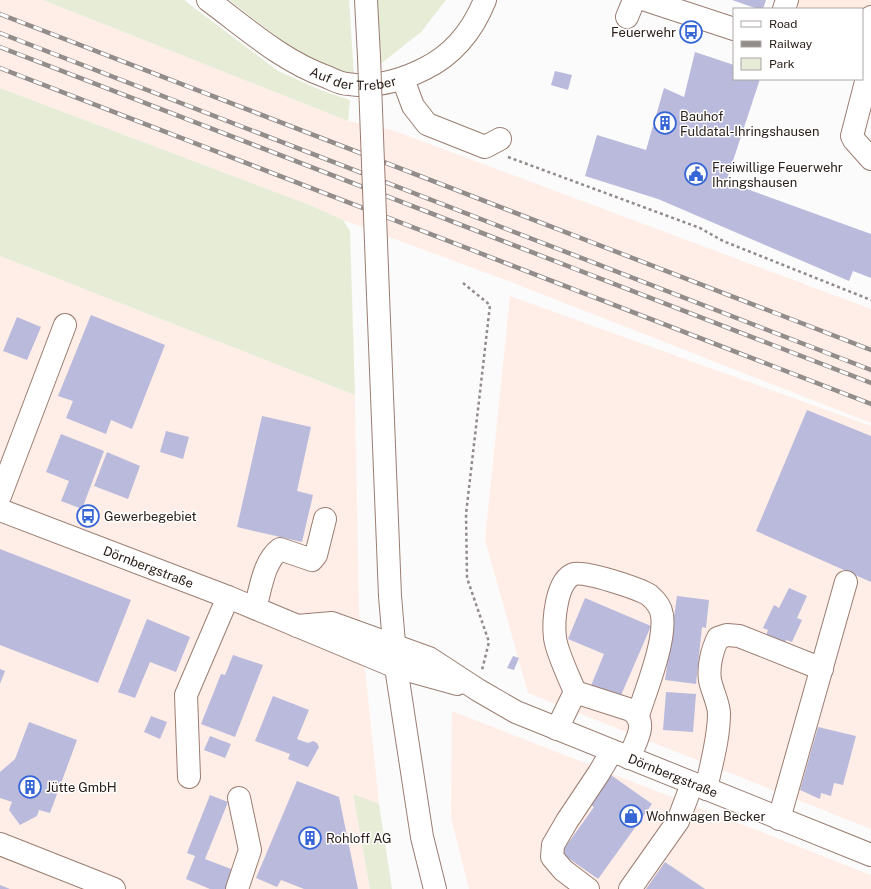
<svg xmlns="http://www.w3.org/2000/svg" width="871" height="889" font-family="'Public Sans',sans-serif">
  <rect width="100%" height="100%" fill="#fbfbfb"/>
  <polygon fill="#ffede3" points="792,0 871,0 871,64 862,61 862,9 789,9"/>
  <g fill="#ffeee7">
    <polygon points="0,0 43,0 348,121 392,130 871,309 871,423 511,282 343,220 312,206 0,88"/>
    <polygon points="0,256 355,395 359,610 379,804 353,795 370,889 0,889"/>
    <polygon points="510,296 871,426 871,829 528,693 485,540"/>
    <polygon points="452,711 871,875 871,889 469,889 451,818"/>
  </g>
  <g fill="#e6ecd6">
    <polygon points="43,0 184,0 278,71 323,91 350,100 348,121"/>
    <polygon points="229,0 349,0 354,76 307,60"/>
    <polygon points="376,0 446,0 421,32 379,65"/>
    <polygon points="0,88 312,206 343,220 350,231 355,395 0,256"/>
    <polygon points="353,794 379,804 392,889 370,889"/>
  </g>
  <g fill="#babadd">
    <polygon points="732,0 766,0 763,9 758,9"/>
    <polygon points="695,52 734,65 734,79 760,79 725,185 747,189 871,234 871,278 853,271 849,281 658,199 585,176 597,135 646,150 664,88 684,97"/>
    <polygon points="555,71 572,75 568,90 551,85"/>
    <polygon points="91,315 165,345 132,429 111,420 106,434 66,418 73,401 58,396"/>
    <polygon points="17,317 41,327 27,360 3,351"/>
    <polygon points="807,410 871,436 871,582 756,531"/>
    <polygon points="262,416 311,427 297,491 313,495 302,542 237,527"/>
    <polygon points="166,431 189,437 183,459 160,452"/>
    <polygon points="61,434 104,451 82,509 61,501 69,481 46,472"/>
    <polygon points="107,452 140,466 128,499 94,486"/>
    <polygon points="0,549 131,600 98,683 0,645"/>
    <polygon points="789,588 807,596 797,618 802,620 792,642 786,640 783,651 763,643 768,630 763,628 774,605 779,608"/>
    <polygon points="677,596 709,600 706,628 702,627 696,684 665,680"/>
    <polygon points="585,598 651,626 619,700 590,688 604,654 568,639"/>
    <polygon points="147,619 190,637 176,672 150,662 135,698 118,692"/>
    <polygon points="233,655 263,665 235,737 201,724 221,674 225,675"/>
    <polygon points="513,656 519,658 514,670 507,668"/>
    <polygon points="0,669 5,671 0,684"/>
    <polygon points="666,692 696,694 693,732 663,730"/>
    <polygon points="273,696 309,710 297,739 308,743 313,741 317,743 319,747 308,767 288,759 290,754 255,741"/>
    <polygon points="151,716 167,722 160,739 144,732"/>
    <polygon points="29,722 77,740 50,813 39,810 37,816 20,825 9,810 12,802 0,798 0,772 15,759"/>
    <polygon points="818,727 856,736 843,785 834,783 831,796 821,793 820,799 800,790"/>
    <polygon points="210,736 231,744 225,758 204,750"/>
    <polygon points="608,773 652,804 598,879 561,853 594,807 587,802"/>
    <polygon points="297,781 339,797 358,889 304,889 281,880 277,887 256,878"/>
    <polygon points="210,795 228,802 205,859 239,872 232,889 210,889 186,879 195,856 187,853"/>
    <polygon points="665,862 705,889 646,889"/>
    <polygon points="0,885 10,889 0,889"/>
  </g>
  <g fill="none" stroke-linecap="round" stroke-linejoin="round">
    <g stroke="#9b7d71" stroke-width="24">
      <g id="minor">
        <path id="s1" d="M208,0C246,28 282,61 327,77C334,80 341,84 348,84C374,88 400,81 424,69C453,55 473,30 485,0"/>
        <polyline points="646,0 734,29"/>
        <polyline points="784,9 787,0"/>
        <polyline points="627,17 634,0"/>
        <polyline points="863,72 871,17"/>
        <polyline points="868,74 852,136 854,140 871,159"/>
        <polyline points="403,79 413,106 427,124 485,147 500,139"/>
        <polyline points="0,496 65,325"/>
        <path id="s2" d="M0,510L228,597L396,667L457,684"/>
        <path d="M255,608C261,589 263,562 280,549L312,560L316,555L325,519"/>
        <path id="s3" d="M297,626L332,623L429,658L478,690L516,712L871,855"/>
        <path d="M575,692C569,677 557,653 555,638C553,622 556,580 574,574C583,570 640,589 649,595C655,600 661,607 662,615C666,641 646,690 638,715"/>
        <path d="M557,729L575,692L631,710C649,723 636,740 629,758"/>
        <polyline points="189,777 186,695 228,597"/>
        <path d="M706,789C711,765 719,739 719,713C718,701 712,691 710,680C708,667 712,650 718,638L727,635L739,636L822,669"/>
        <polyline points="779,819 846,582"/>
        <polyline points="0,844 114,889"/>
        <polyline points="237,889 250,850 239,798"/>
        <polyline points="588,889 563,870 552,857 553,845 567,821 599,773 612,751"/>
        <polyline points="630,889 678,821 692,784"/>
      </g>
    </g>
    <g stroke="#9b7d71" stroke-width="24">
      <g id="major">
        <polyline points="366,0 369,57"/>
        <polyline points="378,295 390,596 396,667 422,837 435,889"/>
      </g>
    </g>
    <g stroke="#918a88" stroke-width="2.5" stroke-dasharray="3 3" stroke-linecap="butt">
      <polyline points="508,157 700,228 723,241 871,300"/>
      <polyline points="463,283 490,305 466,514 467,578 489,642 482,670"/>
    </g>
    <use href="#minor" stroke="#fff" stroke-width="22"/>
    <use href="#major" stroke="#fff" stroke-width="22"/>
    <g stroke="#928c8a" stroke-width="4.5">
      <g id="rail">
        <polyline points="0,14 871,350"/>
        <polyline points="0,33 871,370"/>
        <polyline points="0,47 871,383"/>
        <polyline points="0,68 871,404"/>
      </g>
    </g>
    <use href="#rail" stroke="#fff" stroke-width="3" stroke-dasharray="9" stroke-linecap="butt"/>
    <g stroke="#9b7d71" stroke-width="24" stroke-linecap="butt">
      <polyline id="major-bridge" points="369,57 378,295"/>
    </g>
    <use href="#major-bridge" stroke="#fff" stroke-width="22"/>
  </g>
  <defs>
    <g id="bus-ring" transform="scale(1.15)"><circle r="9.5" fill="#fff" stroke="#3665d5" stroke-width="1.5"/><path d="M-5-6H5V4H4V6H2V4H-2V6H-4V4H-5ZM-3.5-4V0h7V-4ZM-3.5 1.2v1.5H-2V1.2ZM2 1.2v1.5H3.5V1.2Z" fill="#3665d5"/></g>
    <g id="building-ring" transform="scale(1.15)"><circle r="9.5" fill="#fff" stroke="#3665d5" stroke-width="1.5"/><path d="M-4-6H4V6H1V3H-1V6H-4ZM-2.5-4.3h1.7v1.8h-1.7ZM.8-4.3h1.7v1.8H.8ZM-2.5-1h1.7V.8h-1.7ZM.8-1h1.7V.8H.8Z" fill="#3665d5"/></g>
    <g id="civic-ring" transform="scale(1.15)"><circle r="9.5" fill="#fff" stroke="#3665d5" stroke-width="1.5"/><path d="M-.6-6.5H3V-4.5H.6V-3L4-1V1h2V6H-6V1h2V-1L-.6-3ZM-1.2 2.5V6h2.4V2.5Z" fill="#3665d5"/></g>
    <g id="shop-ring" transform="scale(1.15)"><circle r="9.5" fill="#fff" stroke="#3665d5" stroke-width="1.5"/><path d="M-5-2.5h2.3a2.7 3.5 0 0 1 5.4 0H5L5.5 6h-11ZM-1.5-2.5h3a1.5 2.3 0 0 0-3 0Z" fill="#3665d5"/></g>
  </defs>
  <g fill-rule="evenodd">
    <use href="#bus-ring" x="691" y="32"/>
    <use href="#building-ring" x="665" y="123"/>
    <use href="#civic-ring" x="696" y="174"/>
    <use href="#bus-ring" x="88" y="516"/>
    <use href="#building-ring" x="30" y="787"/>
    <use href="#shop-ring" x="631" y="816"/>
    <use href="#building-ring" x="310" y="838"/>
  </g>
  <g text-anchor="middle" stroke-width="3" stroke-linejoin="round" paint-order="stroke">
    <g font-size="13" fill="#2c201b" stroke="#fff" text-anchor="start">
      <text x="676" y="37" text-anchor="end">Feuerwehr</text>
      <text x="680" y="121">Bauhof<tspan x="680" dy="15">Fuldatal-Ihringshausen</tspan></text>
      <text x="712" y="172">Freiwillige Feuerwehr<tspan x="712" dy="15">Ihringshausen</tspan></text>
      <text x="104" y="521">Gewerbegebiet</text>
      <text x="46" y="792">Jütte GmbH</text>
      <text x="646" y="821">Wohnwagen Becker</text>
      <text x="326" y="843">Rohloff AG</text>
    </g>
    <g font-size="13" fill="#2c201b" stroke="#fff">
      <text dy="5" stroke="none"><textPath href="#s1" startOffset="169">Auf der Treber</textPath></text>
      <text dy="5" stroke="none"><textPath href="#s2" startOffset="159">Dörnbergstraße</textPath></text>
      <text dy="5" stroke="none"><textPath href="#s3" startOffset="410">Dörnbergstraße</textPath></text>
    </g>
  </g>
  <rect x="733" y="8" width="130" height="72" fill="#ffffff" stroke="#aba6a4"/>
  <rect x="741" y="21" width="20" height="6" fill="#ffffff" stroke="#aba6a4"/>
  <text x="769" y="28" font-size="12" fill="#2c201b">Road</text>
  <rect x="741" y="41" width="20" height="6" fill="#928c8a" stroke="#aba6a4"/>
  <text x="769" y="48" font-size="12" fill="#2c201b">Railway</text>
  <rect x="741" y="58" width="20" height="12" fill="#e6ecd6" stroke="#aba6a4"/>
  <text x="769" y="68" font-size="12" fill="#2c201b">Park</text>
</svg>
